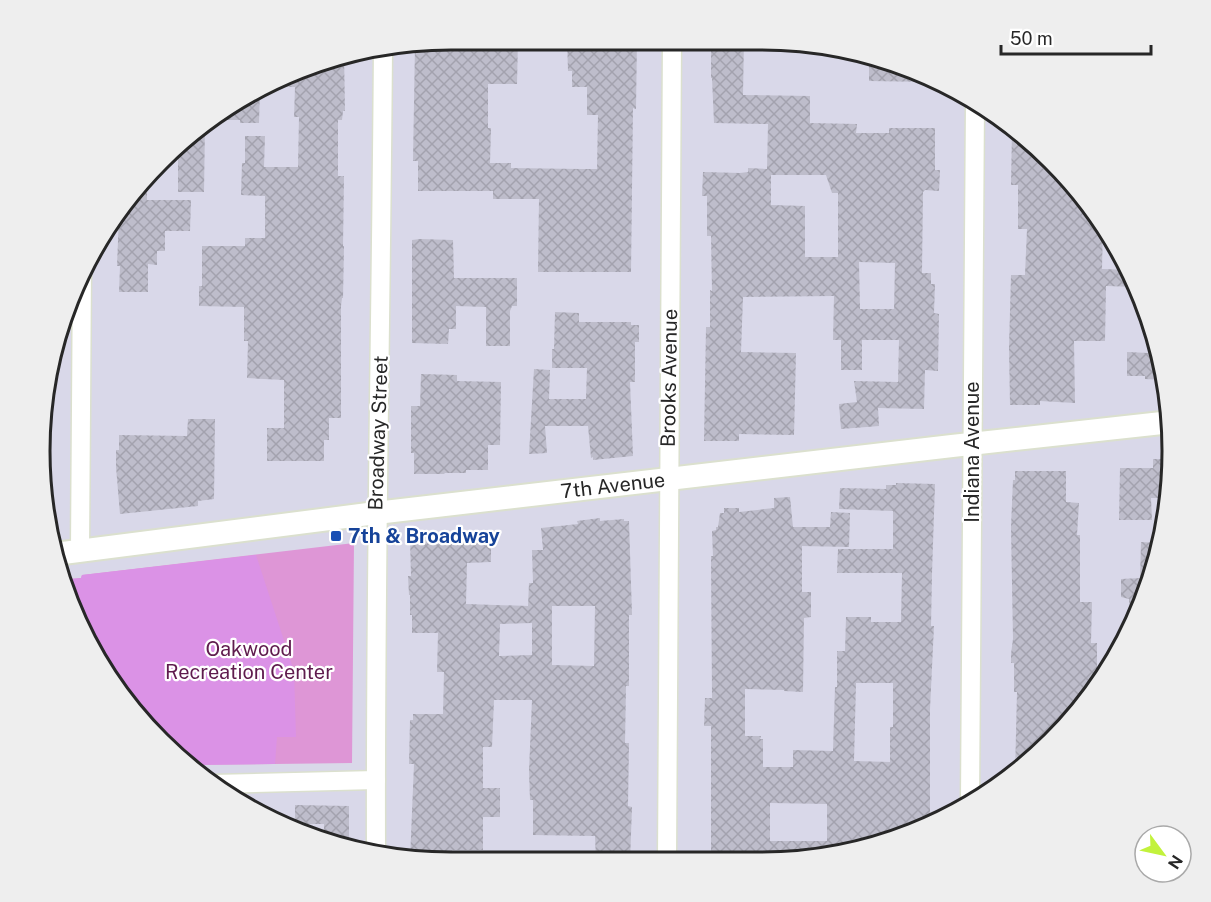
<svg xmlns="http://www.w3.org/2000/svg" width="1211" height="902" font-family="'Public Sans',sans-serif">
  <defs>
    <pattern id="building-cross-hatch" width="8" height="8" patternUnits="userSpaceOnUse" patternTransform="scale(1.5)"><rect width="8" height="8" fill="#bebdcb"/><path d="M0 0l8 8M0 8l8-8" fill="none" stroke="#a3a2ae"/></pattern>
  </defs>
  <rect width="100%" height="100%" fill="#d9d8e9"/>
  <polygon fill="#de96d6" points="354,543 352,763 185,765 124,702 60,580 81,578 82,575"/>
  <polygon fill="#db92e6" points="256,555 294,671 296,737 277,737 275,764 185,765 124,702 60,580 81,578 82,575"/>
  <g fill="url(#building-cross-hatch)" fill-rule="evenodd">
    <polygon points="451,39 518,39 517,84 488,84 488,128 491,128 490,163 511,163 511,168 581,169 597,169 598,115 587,115 587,87 572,87 572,71 568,71 567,39 637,39 636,109 633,108 631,272 538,272 539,199 493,199 493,191 418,191 418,161 413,161 415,44"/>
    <path d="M711,40H744L743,95L810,96V123L857,124L856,133H889V128H935V170H940L939,191L925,190L923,192L922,273H931V284H935L934,313L939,314L938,371L925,370L924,409L878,408L879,426L841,429L839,404L857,402L854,381L898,382L899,340H862V370H841V340H833L834,296L743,297L741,352L796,353L794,435L739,434V441H704L706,327H710V290L712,291L711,236H707V196H702L703,172L740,173L748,172V168L767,169L768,124L714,123L712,78H711ZM771,175H826L832,193H838V257H805V206L771,205ZM859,262L895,263L894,309H860Z"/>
    <polygon points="344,53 345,111 343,111 342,120 338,120 338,176 344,176 343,246 344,246 343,298 342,298 341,306 341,418 329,418 329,440 324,440 324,461 267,461 267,428 284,428 284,380 247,378 248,341 244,341 244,307 199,306 199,286 202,286 202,246 245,246 245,238 265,238 265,196 241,195 242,163 245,163 245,136 265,136 264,167 298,167 299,117 294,117 295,87 264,86"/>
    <polygon points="869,54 930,82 869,81"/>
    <polygon points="260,88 259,123 240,123 240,120 211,120 245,94"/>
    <polygon points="205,125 204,192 178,192 178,145"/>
    <polygon points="1012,130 1087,201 1103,226 1102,269 1130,270 1136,287 1106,286 1105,341 1074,341 1075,403 1040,401 1040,405 1010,405 1009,347 1011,275 1025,275 1027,229 1018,229 1018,185 1011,185"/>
    <polygon points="147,177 147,200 191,200 190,231 165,231 165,251 157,251 157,265 148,264 148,292 119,292 120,266 117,266 119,216"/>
    <polygon points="420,239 453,240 454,278 517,278 517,306 512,306 510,311 510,346 486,346 486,307 456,306 456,329 449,329 448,344 412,343 412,240"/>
    <polygon points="555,312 579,313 579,322 631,322 631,325 639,325 639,342 635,342 635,382 630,382 633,456 593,460 593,457 591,458 588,426 545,426 547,453 529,454 534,369 550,370 549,399 586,399 587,368 552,368 552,349 554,349"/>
    <polygon points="1127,352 1148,353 1160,356 1164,380 1145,379 1145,376 1127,376"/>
    <polygon points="421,374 457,375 457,381 501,382 500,445 488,445 488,470 466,470 466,473 445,473 444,474 414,474 414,453 411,453 411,406 420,406"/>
    <polygon points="188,419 215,419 214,499 198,501 198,506 120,514 116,467 116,450 119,450 119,435 187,436"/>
    <polygon points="1153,459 1170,459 1169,483 1160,483 1159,498 1151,498 1152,520 1119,520 1120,468 1153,468"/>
    <polygon points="1015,471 1066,471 1066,502 1079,503 1077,535 1080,535 1080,602 1092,602 1091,643 1097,643 1097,685 1070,723 1015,774 1017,692 1014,692 1014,663 1011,663 1011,654 1013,639 1011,527 1013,480 1015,480"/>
    <path d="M896,483L935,484L932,574L931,626H934L930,709V825L918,831L814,859L711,860V726H704L705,698H712L711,556H713L712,531L716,530V527H718L720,513H724V508H739V512L774,508V498L790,497L793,527H830L831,512L850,513L849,547L802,546V592H811V617L804,618L803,692L784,691V690L745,689V736H761L760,739H763V767H793V750L833,751L835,687H837V651H845L846,617H871V622H901L902,573H837L838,549H893V511L839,509L840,488L886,489V485H896ZM856,683H893V727H890V762L854,761ZM770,803L827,804V841H770Z"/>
    <path d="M600,518V521L624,519V521H629L632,615H629V686H626L625,743H629L628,806L632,807L630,861H596L595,836L533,835V800H530L529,771L532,700H494L492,747H483V788H500V817H483V850H452L451,862H424L410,860L414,764H409L410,720H413V714H443L444,672H437L438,633H412V615H410V595H409L408,576H411L410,540H438V538L491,532V562L467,563L466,604L528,606L529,583H533L532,550H543L541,528L578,524L577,521ZM552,606H595L594,666L552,665ZM532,623V655L499,656L500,624Z"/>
    <polygon points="1141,542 1160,543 1150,584 1130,628 1129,599 1121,597 1121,579 1140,578"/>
    <polygon points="295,805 349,806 349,850 324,841 324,824 295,824"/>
  </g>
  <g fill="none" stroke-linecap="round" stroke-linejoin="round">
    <g stroke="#dbe0ce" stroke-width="21">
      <g id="minor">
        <polyline points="80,551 82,267"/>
        <polyline points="212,784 376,780"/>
        <polyline points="970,801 975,102"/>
        <path d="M376,854C375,585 381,317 383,48"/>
        <polyline points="667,860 672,40"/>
      </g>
    </g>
    <g stroke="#dbe0ce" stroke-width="26">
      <g id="tertiary">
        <path id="s1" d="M55,554L376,513L952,446L1171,422"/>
      </g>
    </g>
    <use href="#minor" stroke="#fff" stroke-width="18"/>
    <use href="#tertiary" stroke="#fff" stroke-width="22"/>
  </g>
  <rect fill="#1a4fb4" stroke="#fff" stroke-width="2" x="330" y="530" width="12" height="12" rx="3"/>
  <g text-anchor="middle" stroke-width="4.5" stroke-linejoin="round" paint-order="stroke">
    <g font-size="20" fill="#272727" stroke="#fff">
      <text transform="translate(669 378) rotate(-89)" y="7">Brooks Avenue</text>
      <text transform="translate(378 433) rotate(-88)" y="7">Broadway Street</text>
      <text transform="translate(972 452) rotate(-90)" y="7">Indiana Avenue</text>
      <text dy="7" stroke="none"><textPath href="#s1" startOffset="562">7th Avenue</textPath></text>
    </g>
    <g font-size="20" font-weight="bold" fill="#164399" stroke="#fff" text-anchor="start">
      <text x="348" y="543">7th &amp; Broadway</text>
    </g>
    <g font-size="20" fill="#5f1b4e" stroke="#fff">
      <text x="249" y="656">Oakwood<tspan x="249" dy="23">Recreation Center</tspan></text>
    </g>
  </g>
  <path d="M0 0H1211V902H0ZM451 50H761A401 401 0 0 1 1162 451V451A401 401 0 0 1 761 852H451A401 401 0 0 1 50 451V451A401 401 0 0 1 451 50Z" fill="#eee" fill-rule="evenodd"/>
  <path fill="none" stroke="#272727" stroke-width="3" d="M451 50H761A401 401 0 0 1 1162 451V451A401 401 0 0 1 761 852H451A401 401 0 0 1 50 451V451A401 401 0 0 1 451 50Z"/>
  <g transform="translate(1163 854) rotate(123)"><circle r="28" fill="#ffffff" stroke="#a9a9a9" stroke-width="1.5"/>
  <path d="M0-4.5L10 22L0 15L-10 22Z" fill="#c2f23c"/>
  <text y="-9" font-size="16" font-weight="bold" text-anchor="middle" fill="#272727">N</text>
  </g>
  <path d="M1001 45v9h150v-9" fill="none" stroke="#272727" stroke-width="3"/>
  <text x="1010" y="45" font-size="18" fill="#272727" stroke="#ffffff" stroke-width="4.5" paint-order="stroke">50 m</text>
</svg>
